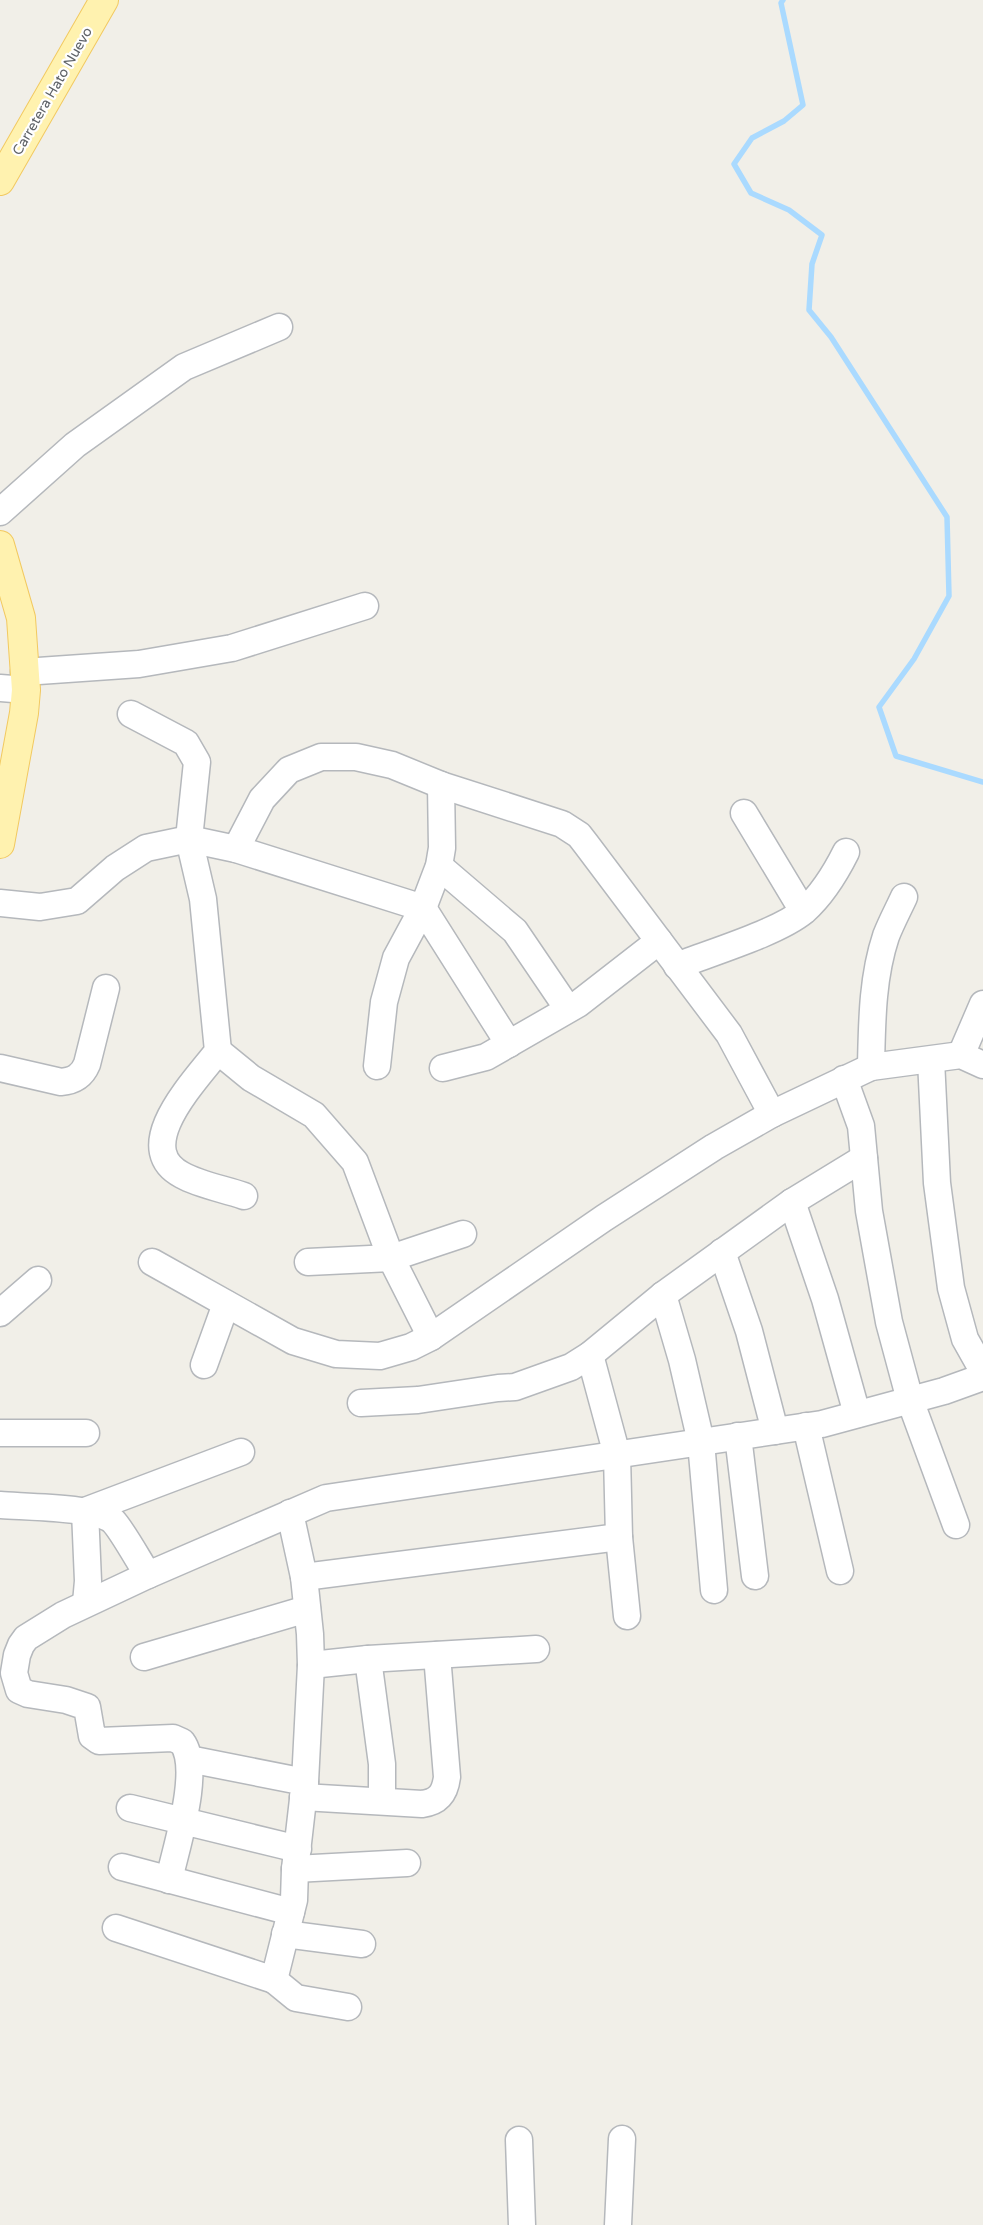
<svg xmlns="http://www.w3.org/2000/svg" width="983" height="2225" font-family="'Varela Round',sans-serif">
  <rect width="100%" height="100%" fill="#f1efe8"/>
  <g fill="none" stroke-linecap="round" stroke-linejoin="round">
    <polyline stroke="#aadaff" stroke-width="5.5" points="783,0 781,3 803,105 784,121 752,138 734,164 751,193 789,210 822,235 812,264 809,310 831,337 947,517 949,596 914,659 879,707 896,756 983,782"/>
    <g stroke="#b5b8bc" stroke-width="29">
      <g id="minor">
        <polyline points="0,512 75,445 184,367 279,327"/>
        <polyline points="24,672 139,664 232,648 365,606"/>
        <polyline points="0,688 26,690"/>
        <path d="M131,714L186,743L197,762L189,839L203,899L218,1051C197,1079 129,1147 182,1175C200,1185 224,1189 244,1196"/>
        <polyline points="744,813 803,911"/>
        <polyline points="236,849 262,799 289,770 321,757 356,757 392,765 441,785 562,824 579,835 586,844 729,1034 772,1114"/>
        <polyline points="439,866 515,931 568,1009"/>
        <polyline points="0,903 40,907 77,901 115,868 146,848 189,839 236,849 423,908 439,866 442,848 441,785"/>
        <path d="M677,966C712,952 777,933 804,911C823,894 835,874 846,852"/>
        <polyline points="218,1051 251,1078 314,1115 355,1162 391,1258 431,1337"/>
        <polyline points="961,1055 983,1004"/>
        <polyline points="931,1060 937,1183 951,1288 965,1339 983,1371"/>
        <polyline points="377,1066 384,1002 396,958 423,908 509,1044"/>
        <path d="M871,1067C872,1023 872,978 886,936C891,923 898,910 904,897"/>
        <path d="M0,1068L61,1082C74,1081 82,1076 87,1064L106,988"/>
        <polyline points="443,1068 486,1057 578,1004 659,941"/>
        <polyline points="844,1079 861,1126 869,1211 889,1322 910,1400 956,1525"/>
        <polyline points="792,1202 825,1299 857,1414"/>
        <polyline points="722,1252 749,1331 775,1431"/>
        <polyline points="152,1262 293,1341 336,1354 380,1356 411,1347 431,1337 604,1218 714,1147 772,1114 871,1067 961,1055 983,1065"/>
        <polyline points="308,1262 391,1258 463,1234"/>
        <polyline points="663,1295 682,1360 701,1442 714,1590"/>
        <polyline points="0,1313 38,1280"/>
        <polyline points="590,1355 617,1455 619,1537 627,1616"/>
        <polyline points="204,1365 226,1304"/>
        <polyline points="361,1403 418,1400 498,1388 515,1387 571,1367 590,1355 663,1295 792,1202 864,1158"/>
        <polyline points="806,1426 840,1571"/>
        <polyline points="0,1433 86,1433"/>
        <polyline points="738,1436 755,1576"/>
        <path d="M0,1505C24,1507 97,1507 113,1521C122,1530 140,1563 148,1575L326,1498L822,1424L944,1391L983,1377"/>
        <path d="M148,1575L63,1615L26,1638L21,1645L17,1655L14,1673L19,1690L28,1694L66,1700L87,1707L92,1736L99,1741L173,1738L182,1742C202,1769 176,1847 169,1880"/>
        <polyline points="304,1577 619,1537"/>
        <polyline points="86,1603 88,1581 85,1511 241,1452"/>
        <polyline points="144,1657 307,1609"/>
        <polyline points="368,1659 382,1764 382,1801"/>
        <polyline points="311,1665 368,1659 536,1649"/>
        <polyline points="189,1759 305,1782"/>
        <path d="M303,1797L422,1804C439,1802 445,1793 447,1777L437,1655"/>
        <polyline points="130,1808 298,1849"/>
        <polyline points="122,1867 291,1912"/>
        <polyline points="295,1869 407,1863"/>
        <polyline points="116,1928 274,1980 294,1900 295,1869 305,1782 311,1665 310,1634 304,1577 290,1513"/>
        <polyline points="285,1934 362,1944"/>
        <polyline points="274,1980 296,1998 348,2007"/>
        <polyline points="519,2140 522,2225"/>
        <polyline points="618,2225 622,2139"/>
      </g>
    </g>
    <g stroke="#f2c960" stroke-width="30">
      <g id="major">
        <polyline points="0,181 104,0"/>
        <polyline points="0,545 21,618 26,690 24,713 0,844"/>
      </g>
    </g>
    <use href="#minor" stroke="#fff" stroke-width="26"/>
    <use href="#major" stroke="#fff2af" stroke-width="28"/>
  </g>
  <g text-anchor="middle" stroke-width="4.5" stroke-linejoin="round" paint-order="stroke">
    <g font-size="14" fill="#5f6368" stroke="#fff">
      <text transform="translate(52 91) rotate(-60)" y="5">Carretera Hato Nuevo</text>
    </g>
  </g>
</svg>
